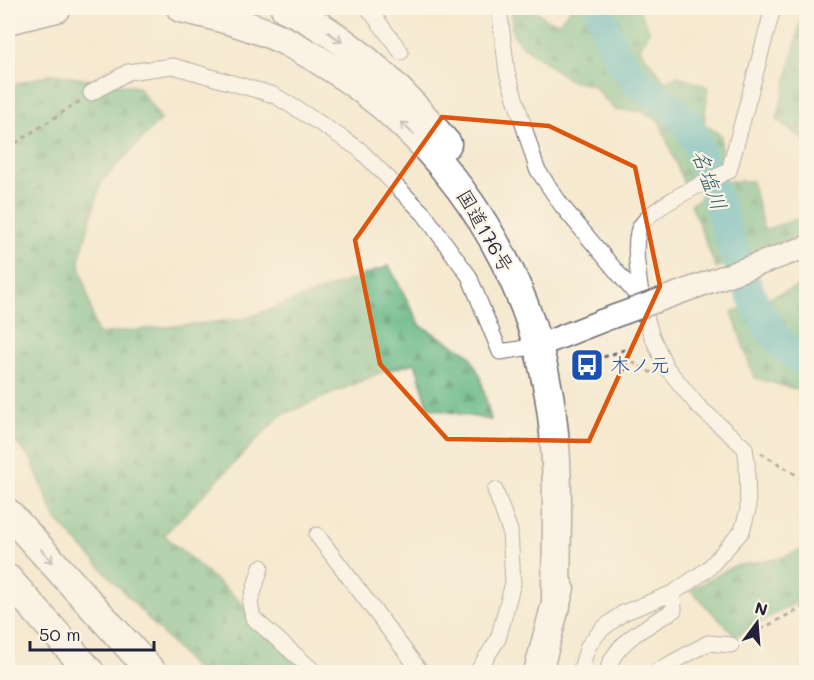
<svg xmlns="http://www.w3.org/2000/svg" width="814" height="680" font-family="Mali,'Klee One',sans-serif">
  <defs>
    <pattern id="forest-firs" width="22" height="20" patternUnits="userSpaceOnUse" patternTransform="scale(1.5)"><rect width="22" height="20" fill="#64b684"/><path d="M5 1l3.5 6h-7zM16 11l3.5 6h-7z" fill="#52946d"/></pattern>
  </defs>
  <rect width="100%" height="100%" fill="#fcf5e5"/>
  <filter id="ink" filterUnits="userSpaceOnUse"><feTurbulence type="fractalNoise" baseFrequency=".0167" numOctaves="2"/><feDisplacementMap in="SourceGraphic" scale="12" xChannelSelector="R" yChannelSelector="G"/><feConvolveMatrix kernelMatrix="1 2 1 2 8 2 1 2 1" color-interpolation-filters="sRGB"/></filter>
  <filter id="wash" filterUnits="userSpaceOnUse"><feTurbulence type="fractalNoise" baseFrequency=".008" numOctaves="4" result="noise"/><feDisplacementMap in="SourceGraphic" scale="24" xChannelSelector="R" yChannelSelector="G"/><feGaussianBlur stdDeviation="1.35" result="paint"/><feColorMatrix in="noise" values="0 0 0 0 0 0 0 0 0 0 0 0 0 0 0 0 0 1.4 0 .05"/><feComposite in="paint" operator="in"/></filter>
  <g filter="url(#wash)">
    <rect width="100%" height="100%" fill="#f5e9d0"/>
    <g fill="url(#forest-firs)" stroke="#436c60" stroke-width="1.5">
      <polygon points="511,8 534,8 545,19 559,23 571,8 638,8 649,30 640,49 665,81 679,76 708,87 704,123 721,136 722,167 684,184 659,121 642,111 615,110 592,85 571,81 520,44 512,32"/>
      <polygon points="804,8 806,8 805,141 777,120"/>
      <polygon points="51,74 138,87 161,119 101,182 79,260 97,334 244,319 389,266 421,326 469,354 480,376 491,420 429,408 415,363 382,372 280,416 164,535 299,653 307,672 198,672 55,518 31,459 8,434 8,86"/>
      <polygon points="729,181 752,181 764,230 806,216 806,233 716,268 691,204"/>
      <polygon points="806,283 806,392 754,378 732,312"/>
      <polygon points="806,548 806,597 736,636 690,590 734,566 781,558"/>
    </g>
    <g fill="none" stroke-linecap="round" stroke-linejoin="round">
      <path stroke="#41b0bc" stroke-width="30" d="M599,8C605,33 619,66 640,84C661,102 678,105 692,133C722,192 744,336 806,362"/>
    </g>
  </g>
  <g filter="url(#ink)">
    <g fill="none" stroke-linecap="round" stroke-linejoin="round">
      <g stroke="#6c686f" stroke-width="17">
        <g id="street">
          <polyline points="368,8 401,52"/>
          <polyline points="499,8 507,72 537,169 562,206 642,302 651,334 666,367 697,405 745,448 747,462 748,510 742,531 708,569 673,593 623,613 601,630 588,646 580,672"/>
          <polyline points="91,93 128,72 173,66 274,95 318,122 359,149 424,214 469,276 500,352 538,346"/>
          <path d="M642,302C640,281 633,253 638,232C643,209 708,181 729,171L772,12L770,8"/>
          <polyline points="317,535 421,672"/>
          <polyline points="261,567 250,603 253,618 315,672"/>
          <polyline points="477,672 498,639 513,583 510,531 495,490"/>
          <path d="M607,672C614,641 649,626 674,610L673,593"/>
          <polyline points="655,672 708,643 731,645"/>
        </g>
      </g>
      <g stroke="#6c686f" stroke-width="25">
        <polyline id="secondary" points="538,346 604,320"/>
      </g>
      <g stroke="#6c686f" stroke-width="31">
        <g id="highway">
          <path d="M181,8C218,16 255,26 289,43C425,114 522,243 549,395C561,464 556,537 556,607"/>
          <path d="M285,8C350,37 402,90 447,144"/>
          <polyline points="8,20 57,8"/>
          <polyline points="8,513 152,672"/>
          <polyline points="8,579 90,672"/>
          <polyline points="538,672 560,588"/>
        </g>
      </g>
      <g stroke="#6c686f" stroke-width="3" stroke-dasharray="4.5 4.5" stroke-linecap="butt">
        <polyline points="8,148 80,101"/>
        <polyline points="595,360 624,350 635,364 652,373"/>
        <polyline points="761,453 806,481"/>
        <polyline points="745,638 806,605"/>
      </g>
      <use href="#street" stroke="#fff" stroke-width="15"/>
      <use href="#secondary" stroke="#fff" stroke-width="22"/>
      <use href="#highway" stroke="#fff" stroke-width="28"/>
      <g stroke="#6c686f" stroke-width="25" stroke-linecap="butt">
        <polyline id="secondary-bridge" points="604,320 806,247"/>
      </g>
      <use href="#secondary-bridge" stroke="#fff" stroke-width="22"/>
    </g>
    <defs><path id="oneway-shaft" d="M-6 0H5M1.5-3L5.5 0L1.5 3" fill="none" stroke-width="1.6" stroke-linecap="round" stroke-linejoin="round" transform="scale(1.5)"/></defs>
    <g stroke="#9c9ca7">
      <use href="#oneway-shaft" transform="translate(335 37) rotate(35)"/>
      <use href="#oneway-shaft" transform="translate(407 128) rotate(-137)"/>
      <use href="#oneway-shaft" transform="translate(47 556) rotate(48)"/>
    </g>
  </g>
  <path d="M0 0H814V680H0ZM442,117L549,126L635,167L660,286L589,441L447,439L380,364L355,240Z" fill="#f5e9d0" fill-opacity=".55" fill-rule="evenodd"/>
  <path fill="none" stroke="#de560e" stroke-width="4.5" stroke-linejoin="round" d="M442,117L549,126L635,167L660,286L589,441L447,439L380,364L355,240Z"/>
  <defs>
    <g id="bus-square" transform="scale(1.725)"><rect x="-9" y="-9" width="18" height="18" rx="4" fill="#1a4fb4" stroke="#fcf5e5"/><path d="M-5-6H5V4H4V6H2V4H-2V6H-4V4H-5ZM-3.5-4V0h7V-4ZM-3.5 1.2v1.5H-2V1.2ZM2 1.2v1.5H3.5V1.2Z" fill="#fff"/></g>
  </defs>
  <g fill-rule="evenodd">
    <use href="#bus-square" x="587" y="365"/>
  </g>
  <g text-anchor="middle" stroke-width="4.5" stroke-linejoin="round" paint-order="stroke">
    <g font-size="20" fill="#22223b" stroke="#fcf5e5">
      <text transform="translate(485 231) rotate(60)" y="7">国道176号</text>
    </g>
    <g font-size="20" fill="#164399" stroke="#fcf5e5" text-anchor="start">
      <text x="610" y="372">木ノ元</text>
    </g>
    <g font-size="21" font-style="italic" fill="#2e5b6f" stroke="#fcf5e5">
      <text transform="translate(709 180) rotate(70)" y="7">名塩川</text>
    </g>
  </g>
  <rect width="814" height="680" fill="none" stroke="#fcf5e5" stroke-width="30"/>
  <g transform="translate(757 623) rotate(16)" stroke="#fcf5e5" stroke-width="4.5" paint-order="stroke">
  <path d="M0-4.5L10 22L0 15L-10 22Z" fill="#22223b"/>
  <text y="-9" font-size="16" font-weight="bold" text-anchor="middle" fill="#22223b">N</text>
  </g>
  <path d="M30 641v9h124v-9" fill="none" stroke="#22223b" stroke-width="3"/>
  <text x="39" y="641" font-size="18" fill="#22223b" stroke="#fcf5e5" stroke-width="4.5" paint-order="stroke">50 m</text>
</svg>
